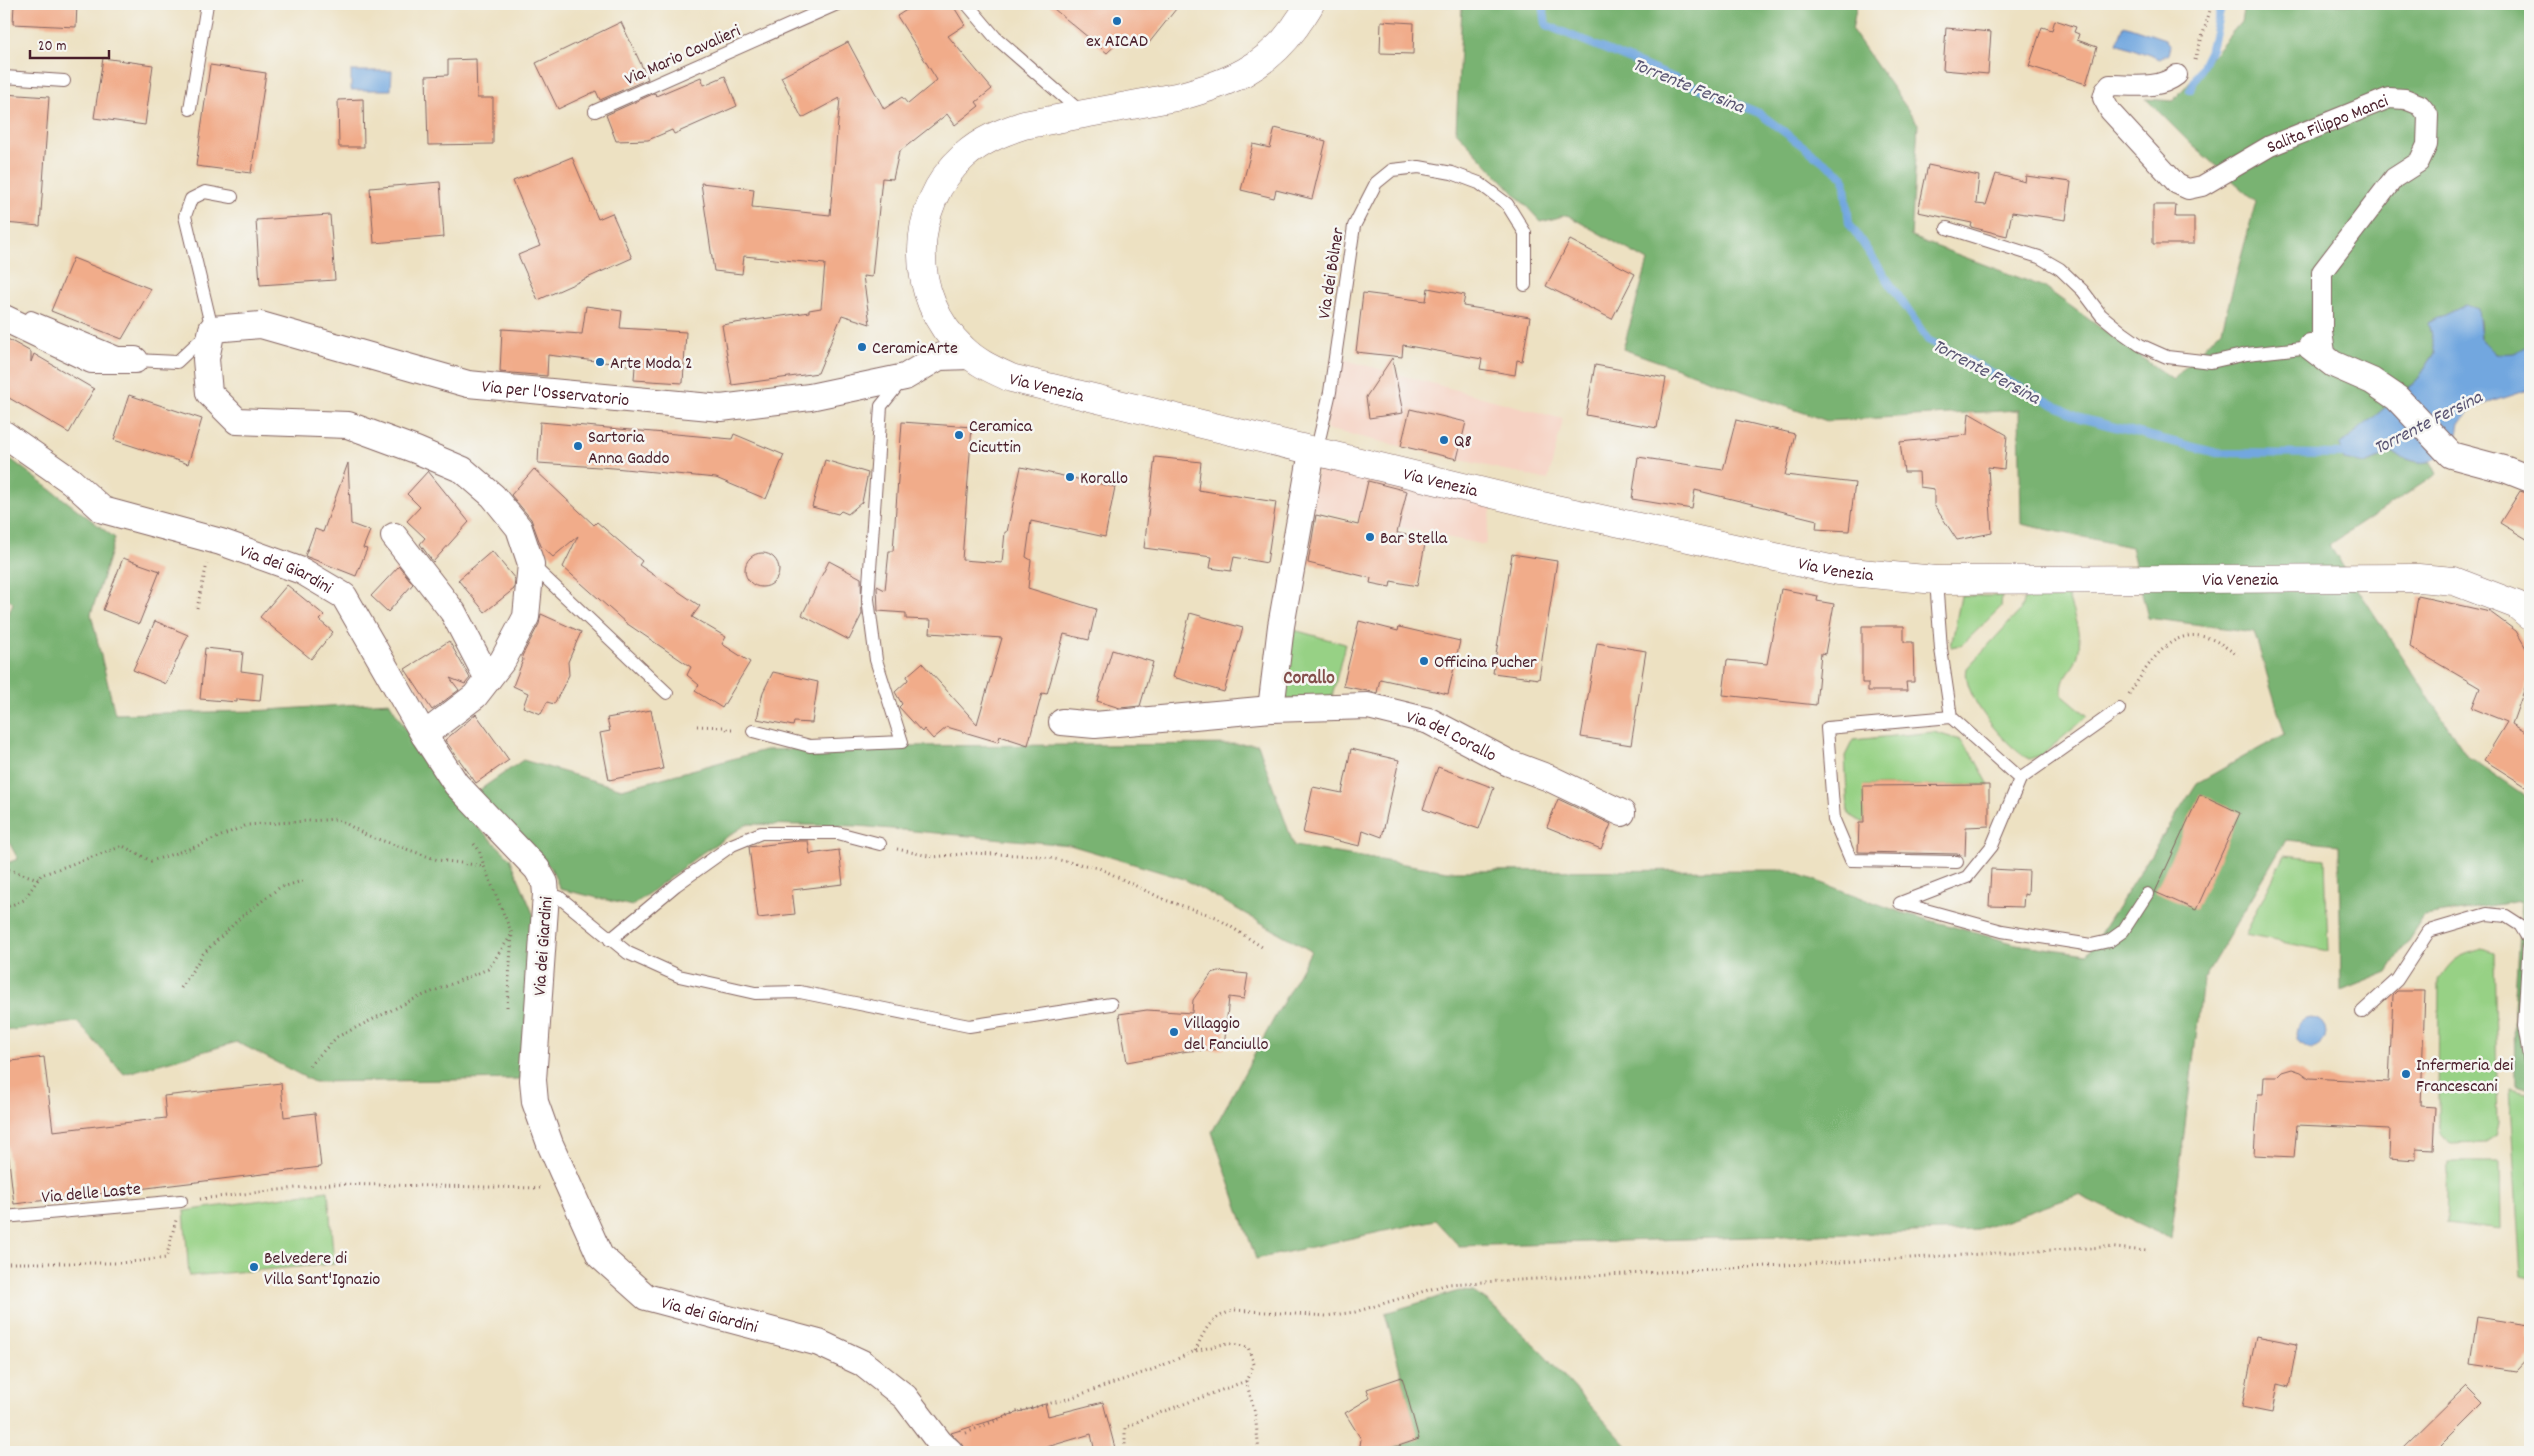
<svg xmlns="http://www.w3.org/2000/svg" width="2534" height="1456" font-family="Dekko,sans-serif">
  <rect width="100%" height="100%" fill="#f6f6f2"/>
  <filter id="ink" filterUnits="userSpaceOnUse"><feTurbulence type="fractalNoise" baseFrequency=".02" numOctaves="2"/><feDisplacementMap in="SourceGraphic" scale="10" xChannelSelector="R" yChannelSelector="G"/><feConvolveMatrix kernelMatrix="1 2 1 2 8 2 1 2 1" color-interpolation-filters="sRGB"/></filter>
  <filter id="wash" filterUnits="userSpaceOnUse"><feTurbulence type="fractalNoise" baseFrequency=".0096" numOctaves="4" result="noise"/><feDisplacementMap in="SourceGraphic" scale="20" xChannelSelector="R" yChannelSelector="G"/><feGaussianBlur stdDeviation="1.12" result="paint"/><feColorMatrix in="noise" values="0 0 0 0 0 0 0 0 0 0 0 0 0 0 0 0 0 1.4 0 .05"/><feComposite in="paint" operator="in"/></filter>
  <g filter="url(#wash)">
    <rect width="100%" height="100%" fill="#ede1c2"/>
    <g fill="#f6d2c3">
      <polygon points="1331,356 1563,419 1548,480 1326,429"/>
      <polygon points="1318,464 1492,505 1485,545 1311,509"/>
    </g>
    <g fill="#97d185" stroke="#707858">
      <polygon points="1961,596 2002,596 2001,607 1962,645 1951,647"/>
      <path d="M2025,596H2068C2073,614 2083,637 2078,655C2074,672 2062,671 2062,694L2088,716L2042,755L2029,759C2007,748 1960,694 1967,668L2020,611Z"/>
      <polygon points="1294,630 1345,644 1331,701 1284,699"/>
      <polygon points="1934,732 1960,740 1974,757 1989,785 1864,786 1864,823 1848,814 1845,756 1853,740"/>
      <polygon points="2284,855 2325,859 2328,951 2245,935"/>
      <path d="M2483,949L2494,953L2498,1124L2495,1137L2486,1143L2451,1144L2441,1133L2438,1117L2439,980C2452,958 2460,955 2483,949Z"/>
      <polygon points="2509,1088 2530,1093 2530,1278 2521,1276"/>
      <polygon points="2448,1162 2500,1162 2501,1230 2446,1223"/>
      <polygon points="328,1191 334,1264 189,1276 184,1211"/>
    </g>
    <g fill="#79b372" stroke="#62694e">
      <polygon points="1375,4 1857,4 1852,30 1918,124 1911,237 2044,287 2173,380 2222,329 2256,201 2192,145 2146,99 2173,101 2241,22 2244,4 2530,4 2530,345 2514,354 2496,354 2481,339 2480,320 2435,353 2416,382 2404,391 2365,464 2391,453 2416,462 2431,462 2437,474 2329,545 2467,756 2530,799 2530,1089 2515,1085 2514,1009 2521,901 2424,916 2388,972 2341,991 2339,845 2286,840 2203,980 2171,1239 2078,1195 1978,1230 1459,1246 1435,1220 1256,1259 1212,1132 1311,951 1184,879 1070,845 858,826 747,824 702,853 632,906 560,889 551,868 475,793 523,760 622,789 765,750 896,746 1258,744 1294,846 1447,871 1787,870 1900,912 2016,944 2087,954 2197,783 2285,734 2254,632 2148,618 2131,547 2021,524 2019,410 1827,421 1623,349 1648,261 1567,215 1541,222 1456,131 1462,6"/>
      <polygon points="4,454 115,538 91,614 115,714 253,711 389,702 448,798 510,858 534,916 522,1079 314,1082 237,1042 124,1074 77,1022 4,1031 4,864 18,859 4,833 4,624 13,603 4,594"/>
      <polygon points="1459,1291 1473,1292 1487,1301 1541,1351 1630,1449 1637,1452 1381,1452 1418,1439 1385,1313"/>
    </g>
    <g fill="#72a7df" stroke="#5e6385">
      <polygon points="2124,25 2165,39 2170,46 2168,54 2160,59 2117,43"/>
      <polygon points="351,71 392,71 391,90 351,90"/>
      <path d="M2466,305L2478,309L2481,339L2496,354L2514,353L2530,345V389L2476,407L2459,423L2455,446C2424,467 2426,466 2391,453L2365,464L2344,460L2340,445L2416,382L2435,353L2428,323Z"/>
      <circle cx="2311" cy="1033" r="15"/>
    </g>
    <g fill="none" stroke-linecap="round" stroke-linejoin="round">
      <g stroke="#72a7df" stroke-width="8">
        <polyline points="1543,4 1546,25 1759,113 1844,177 1849,223 1928,340 2080,418 2217,453 2352,454"/>
        <polyline points="2190,90 2211,48 2222,4"/>
      </g>
    </g>
    <g id="blocks">
      <g fill="#f1ac8a">
        <polygon points="14,4 77,4 76,27 13,24"/>
        <polygon points="916,4 952,4 965,25 948,36 992,89 976,102 979,106 955,125 947,114 899,152 893,179 882,178 872,277 863,276 870,324 842,315 818,373 732,385 722,325 809,312 809,310 821,308 825,264 744,256 742,274 714,271 701,183 754,189 752,207 830,215 840,98 802,118 781,77 848,42 884,109 902,97 908,104 937,80 897,16"/>
        <polygon points="1048,4 1180,4 1145,48 1124,37 1107,53"/>
        <polygon points="2055,20 2076,27 2074,32 2079,34 2077,40 2097,47 2086,84 2029,66 2042,27 2052,30"/>
        <polygon points="1381,21 1414,23 1413,54 1380,53"/>
        <polygon points="621,22 648,79 600,100 596,91 558,109 536,63"/>
        <polygon points="1946,28 1991,32 1988,74 1943,70"/>
        <polygon points="103,58 153,65 145,125 94,118"/>
        <polygon points="476,59 477,98 493,98 493,144 428,145 426,76 448,75 448,60"/>
        <polygon points="210,65 266,73 251,173 196,166"/>
        <polygon points="725,76 737,106 674,134 672,130 648,140 616,141 606,115 655,93 656,96 701,77 704,85"/>
        <polygon points="4,94 49,97 40,226 4,223"/>
        <polygon points="363,99 364,147 339,147 338,100"/>
        <polygon points="1275,128 1326,141 1312,199 1276,190 1274,198 1241,190 1253,144 1270,148"/>
        <polygon points="572,157 598,219 612,213 632,258 538,300 518,255 540,246 513,181"/>
        <polygon points="1928,165 1979,176 1976,204 1986,205 1996,174 2025,182 2026,176 2071,182 2066,220 2012,212 2007,236 1971,227 1972,223 1918,212"/>
        <polygon points="440,182 444,237 374,243 370,188"/>
        <polygon points="2153,205 2176,205 2175,217 2194,217 2194,244 2153,244"/>
        <polygon points="330,215 335,280 260,285 256,220"/>
        <polygon points="1570,240 1635,274 1612,319 1546,286"/>
        <polygon points="73,258 151,289 122,339 51,311"/>
        <polygon points="1428,288 1465,295 1463,306 1530,317 1522,361 1517,360 1515,375 1480,369 1482,359 1403,345 1402,357 1356,352 1363,293 1426,301"/>
        <polygon points="586,306 622,311 620,328 686,332 683,383 634,380 635,366 548,355 547,376 500,372 502,329 582,334"/>
        <polygon points="4,337 31,352 31,362 34,354 94,389 69,433 4,395"/>
        <polygon points="1392,358 1403,413 1369,418 1366,397"/>
        <polygon points="1595,365 1666,378 1657,428 1586,415"/>
        <polygon points="129,395 202,419 188,464 114,440"/>
        <polygon points="1410,409 1466,422 1457,459 1401,446"/>
        <polygon points="1969,413 2007,435 2004,469 1988,467 1992,533 1957,540 1934,505 1934,489 1920,487 1919,472 1904,472 1900,442 1967,435"/>
        <polygon points="1736,420 1795,434 1785,475 1855,483 1849,531 1816,529 1817,520 1695,490 1692,509 1632,499 1638,457 1723,470"/>
        <polygon points="540,422 732,439 734,434 784,455 766,499 716,478 614,468 538,463"/>
        <polygon points="902,422 972,427 962,560 1002,563 1005,532 1007,532 1021,467 1115,487 1105,537 1031,521 1026,557 1031,560 1028,588 1096,609 1089,640 1064,634 1047,694 1042,693 1028,745 1000,736 998,742 947,727 933,739 924,729 922,732 899,707 902,704 895,692 908,680 907,676 922,663 977,724 1002,638 930,633 931,620 906,619 906,613 878,611 877,586 885,590 889,551 893,551"/>
        <polygon points="1155,457 1201,462 1198,490 1276,502 1267,563 1234,557 1231,571 1210,568 1212,557 1144,548"/>
        <polygon points="825,460 868,473 862,502 848,514 841,511 838,514 812,507"/>
        <polygon points="348,463 351,524 370,531 363,548 367,549 356,576 305,556 315,529 323,532"/>
        <polygon points="534,469 594,525 597,522 642,561 639,565 700,606 692,617 726,637 722,644 750,662 722,708 695,691 699,685 687,675 691,667 626,623 563,567 578,536 553,557 541,546 531,519 511,495"/>
        <polygon points="428,471 469,522 433,562 420,544 425,538 407,521 420,507 407,494"/>
        <polygon points="1368,481 1407,491 1397,533 1426,539 1417,586 1391,581 1390,587 1370,583 1371,578 1308,563 1316,515 1358,525"/>
        <polygon points="2520,491 2530,494 2530,541 2500,523"/>
        <polygon points="492,551 515,579 514,589 485,612 458,580"/>
        <circle cx="762" cy="570" r="17"/>
        <polygon points="1512,554 1557,561 1539,679 1493,673"/>
        <polygon points="123,558 160,571 139,624 103,610"/>
        <polygon points="829,561 861,578 862,614 849,640 802,615"/>
        <polygon points="399,566 413,584 388,612 371,596"/>
        <polygon points="287,585 324,615 319,620 333,632 311,659 260,617"/>
        <polygon points="1781,589 1818,596 1817,601 1834,604 1825,654 1821,653 1816,705 1723,695 1727,660 1767,664"/>
        <polygon points="2418,596 2490,612 2516,631 2530,655 2530,674 2512,724 2530,735 2530,789 2484,760 2507,722 2472,708 2480,688 2410,647"/>
        <polygon points="1190,613 1243,628 1224,692 1173,677"/>
        <polygon points="541,614 581,632 568,662 569,675 554,704 547,702 541,714 523,707 528,693 513,686 523,660 522,656 539,624"/>
        <polygon points="155,621 188,635 166,684 133,670"/>
        <polygon points="1359,621 1398,631 1399,627 1460,641 1448,694 1380,679 1377,693 1343,686"/>
        <polygon points="1862,626 1904,626 1904,642 1913,642 1914,682 1906,682 1907,691 1868,691 1868,683 1862,683"/>
        <polygon points="449,641 470,678 465,684 450,678 459,690 432,710 405,669"/>
        <polygon points="1597,643 1646,651 1631,745 1581,737"/>
        <polygon points="205,648 243,652 241,671 263,674 260,701 237,699 237,702 200,699"/>
        <polygon points="1112,650 1153,662 1140,706 1120,708 1097,701"/>
        <polygon points="773,672 818,682 812,723 794,722 793,726 757,719 763,692"/>
        <polygon points="651,710 663,769 609,780 600,733 610,731 607,718"/>
        <polygon points="476,714 509,760 476,783 445,740"/>
        <polygon points="1351,749 1399,760 1382,837 1363,830 1360,846 1303,833 1313,787 1342,793"/>
        <polygon points="1438,767 1494,788 1479,829 1423,809"/>
        <polygon points="1989,785 1989,826 1966,827 1965,856 1957,854 1858,852 1859,823 1864,823 1863,786"/>
        <polygon points="2200,794 2240,813 2196,910 2155,892"/>
        <polygon points="1558,799 1611,824 1601,849 1547,827"/>
        <polygon points="797,841 808,841 810,854 839,850 843,884 792,890 795,914 758,918 749,847"/>
        <polygon points="1991,869 2029,871 2028,895 2024,894 2023,907 1989,906"/>
        <polygon points="1218,971 1248,974 1244,999 1229,997 1224,1049 1188,1051 1127,1062 1119,1014 1147,1010 1192,1013 1193,1000 1212,973"/>
        <polygon points="2397,991 2425,991 2421,1106 2435,1107 2433,1150 2416,1149 2416,1160 2389,1158 2390,1129 2297,1125 2294,1157 2254,1155 2258,1094 2263,1094 2264,1077 2277,1077 2282,1072 2292,1069 2301,1072 2309,1078 2389,1082 2393,995"/>
        <polygon points="44,1057 53,1131 166,1118 164,1096 281,1083 284,1117 315,1113 321,1167 14,1204 4,1117 4,1062"/>
        <polygon points="2477,1317 2528,1325 2526,1339 2530,1339 2530,1356 2516,1371 2470,1364"/>
        <polygon points="2256,1336 2297,1344 2289,1387 2277,1384 2272,1413 2242,1407"/>
        <polygon points="1402,1377 1419,1439 1381,1452 1359,1452 1361,1439 1345,1413 1370,1398 1367,1389"/>
        <polygon points="2466,1386 2483,1403 2434,1452 2399,1452"/>
        <polygon points="1103,1402 1116,1452 1095,1452 1091,1434 1030,1452 974,1452 964,1447 951,1433 1045,1404 1048,1416"/>
      </g>
    </g>
  </g>
  <g filter="url(#ink)">
    <use href="#blocks" fill-opacity="0" stroke="#836360" stroke-width="1"/>
    <g fill="none" stroke-linecap="round" stroke-linejoin="round">
      <g stroke="#836360" stroke-width="14">
        <g id="service">
          <polyline points="967,4 995,37 1082,113"/>
          <polyline points="4,77 64,81"/>
          <polyline points="190,109 207,4"/>
          <polyline points="595,111 837,4"/>
          <polyline points="1947,228 2039,257 2060,269 2083,291 2101,315 2123,333 2140,345 2167,357 2211,362 2247,354 2311,347"/>
          <polyline points="31,317 135,360 177,362 212,329 185,216 191,199 205,192 232,197"/>
          <polyline points="1316,453 1330,392 1354,226 1376,183 1392,170 1419,167 1452,173 1479,183 1507,204 1525,233 1525,285"/>
          <polyline points="531,564 667,693"/>
          <polyline points="1936,580 1941,649 1951,717 2020,779"/>
          <polyline points="2119,709 2020,779 1992,846 1967,877 1900,903 2002,931 2091,945 2109,941 2123,931 2147,894"/>
          <polyline points="1951,717 1827,728 1834,820 1851,860 1957,862"/>
          <polyline points="753,731 810,746 902,742 876,660 868,599 881,406 902,380"/>
          <polyline points="546,894 559,897 628,953 679,976 755,993 800,992 969,1026 1111,1004"/>
          <polyline points="610,940 676,885 732,845 761,833 838,833 880,844"/>
          <polyline points="2362,1012 2397,980 2429,931 2487,914 2506,916 2520,925 2529,940 2524,1026 2530,1063"/>
          <polyline points="4,1217 181,1201"/>
        </g>
      </g>
      <g stroke="#836360" stroke-width="22">
        <g id="pedestrian">
          <path id="s1" d="M2177,75C2158,90 2133,85 2110,85L2105,91L2103,98L2110,111L2177,184L2188,189L2202,186L2270,146L2389,98L2405,99L2420,105L2428,115L2427,145L2419,162L2394,178L2322,272V332L2326,359"/>
        </g>
      </g>
      <g stroke="#836360" stroke-width="28">
        <g id="minor">
          <polyline points="4,318 92,360 135,360"/>
          <polyline points="2311,347 2333,364 2372,381 2397,398 2451,455 2507,470 2530,479"/>
          <path id="s2" d="M4,434L71,481L103,510L221,542L302,571L344,596L424,735L456,784L537,869L545,883L546,894L533,1080L535,1102L550,1144L600,1256L646,1297L819,1343L862,1363L905,1397L940,1443L950,1452"/>
          <polyline points="394,536 453,612 488,679"/>
          <polyline points="1271,709 1281,626 1312,452"/>
          <path id="s3" d="M1062,722L1095,725L1271,709L1368,706L1429,721L1509,763L1549,778L1622,813"/>
          <path id="s4" d="M424,735L475,696L503,660L526,617L531,564L519,528L493,496L463,470L416,450L348,425L237,421L209,393L206,359L212,329L261,325L468,384L721,408L810,397L905,377L939,357L971,356"/>
        </g>
      </g>
      <g stroke="#836360" stroke-width="29">
        <g id="secondary">
          <path id="s5" d="M1310,4C1306,12 1300,19 1295,27C1266,68 1228,83 1181,96L1024,125C1002,132 982,140 964,156C908,206 908,298 963,349C977,363 994,370 1011,378L1538,505L1839,571L1936,580L2418,578L2454,581L2517,605L2530,616"/>
        </g>
      </g>
      <g stroke="#836360" stroke-width="3" stroke-dasharray="1 4" stroke-linecap="butt">
        <polyline points="2195,60 2212,4"/>
        <polyline points="197,608 207,564"/>
        <path d="M2129,694C2148,666 2170,623 2211,639C2220,642 2229,650 2238,655"/>
        <polyline points="697,726 724,727 728,730 735,730"/>
        <polyline points="4,838 9,826"/>
        <polyline points="474,844 479,850 484,866"/>
        <polyline points="897,849 933,857 972,853 1040,856 1099,868 1165,900 1216,917 1262,947"/>
        <polyline points="4,868 38,879"/>
        <polyline points="4,908 24,900 41,875 123,846 151,861 195,847 247,825 338,819 366,835 438,860 484,866 512,934 488,969 412,1000 337,1037 308,1067"/>
        <polyline points="181,988 203,954 241,917 279,888 305,880"/>
        <polyline points="507,1007 512,934"/>
        <polyline points="200,1199 331,1184 540,1188"/>
        <polyline points="4,1253 5,1236"/>
        <polyline points="4,1263 120,1263 166,1258 176,1220"/>
        <path d="M1195,1351C1206,1328 1209,1318 1235,1310L1326,1316L1355,1312L1448,1284L2106,1247L2146,1251"/>
        <polyline points="1246,1381 1255,1413 1259,1452"/>
        <polyline points="966,1433 1016,1412 1067,1399 1154,1369 1195,1351 1228,1343 1248,1347 1254,1364 1246,1381 1143,1419 1125,1428 1125,1452"/>
      </g>
      <use href="#service" stroke="#fff" stroke-width="12"/>
      <use href="#pedestrian" stroke="#fff" stroke-width="20"/>
      <use href="#minor" stroke="#fff" stroke-width="26"/>
      <use href="#secondary" stroke="#fff" stroke-width="28"/>
    </g>
  </g>
  <g fill="#1f6fb2" stroke="#f6f6f2" stroke-width="2">
    <circle cx="1117" cy="21" r="5"/>
    <circle cx="862" cy="347" r="5"/>
    <circle cx="600" cy="362" r="5"/>
    <circle cx="959" cy="435" r="5"/>
    <circle cx="1444" cy="440" r="5"/>
    <circle cx="578" cy="446" r="5"/>
    <circle cx="1070" cy="477" r="5"/>
    <circle cx="1370" cy="537" r="5"/>
    <circle cx="1424" cy="661" r="5"/>
    <circle cx="1174" cy="1032" r="5"/>
    <circle cx="2406" cy="1074" r="5"/>
    <circle cx="254" cy="1267" r="5"/>
  </g>
  <g text-anchor="middle" stroke-width="5" stroke-linejoin="round" paint-order="stroke">
    <g font-size="18" fill="#4a1f2b" stroke="#f6f6f2" text-anchor="start">
      <text x="1117" y="46" text-anchor="middle">ex AICAD</text>
      <text x="872" y="353">CeramicArte</text>
      <text x="610" y="368">Arte Moda 2</text>
      <text x="969" y="431">Ceramica<tspan x="969" dy="21">Cicuttin</tspan></text>
      <text x="588" y="442">Sartoria<tspan x="588" dy="21">Anna Gaddo</tspan></text>
      <text x="1454" y="446">Q8</text>
      <text x="1080" y="483">Korallo</text>
      <text x="1380" y="543">Bar Stella</text>
      <text x="1434" y="667">Officina Pucher</text>
      <text x="1184" y="1028">Villaggio<tspan x="1184" dy="21">del Fanciullo</tspan></text>
      <text x="2416" y="1070">Infermeria dei<tspan x="2416" dy="21">Francescani</tspan></text>
      <text x="264" y="1263">Belvedere di<tspan x="264" dy="21">Villa Sant'Ignazio</tspan></text>
    </g>
    <g font-size="18" fill="#4a1f2b" stroke="#f6f6f2">
      <text transform="translate(682 54) rotate(-24)" y="6">Via Mario Cavalieri</text>
      <text dy="6" stroke="none"><textPath href="#s1" startOffset="365">Salita Filippo Manci</textPath></text>
      <text transform="translate(1330 273) rotate(-81)" y="6">Via dei Bòlner</text>
      <text dy="6" stroke="none"><textPath href="#s5" startOffset="701">Via Venezia</textPath></text>
      <text dy="6" stroke="none"><textPath href="#s4" startOffset="1022">Via per l'Osservatorio</textPath></text>
      <text dy="6" stroke="none"><textPath href="#s5" startOffset="1106">Via Venezia</textPath></text>
      <text dy="6" stroke="none"><textPath href="#s5" startOffset="1511">Via Venezia</textPath></text>
      <text dy="6" stroke="none"><textPath href="#s2" startOffset="318">Via dei Giardini</textPath></text>
      <text dy="6" stroke="none"><textPath href="#s5" startOffset="1916">Via Venezia</textPath></text>
      <text dy="6" stroke="none"><textPath href="#s3" startOffset="396">Via del Corallo</textPath></text>
      <text transform="translate(542 946) rotate(-86)" y="6">Via dei Giardini</text>
      <text transform="translate(91 1192) rotate(-5)" y="6">Via delle Laste</text>
      <text dy="6" stroke="none"><textPath href="#s2" startOffset="1249">Via dei Giardini</textPath></text>
    </g>
    <g font-size="19" font-style="italic" fill="#5a5573" stroke="#f6f6f2">
      <text transform="translate(1689 84) rotate(22)" y="7">Torrente Fersina</text>
      <text transform="translate(1987 370) rotate(28)" y="7">Torrente Fersina</text>
      <text transform="translate(2427 421) rotate(-27)" y="7">Torrente Fersina</text>
    </g>
    <g font-size="19" font-weight="bold" fill="#84504c" stroke="#f6f6f2">
      <text x="1309" y="683">Corallo</text>
    </g>
  </g>
  <rect width="2534" height="1456" fill="none" stroke="#f6f6f2" stroke-width="20"/>
  <path d="M30 50v8h79v-8" fill="none" stroke="#4a1f2b" stroke-width="2.5"/>
  <text x="38" y="50" font-size="15" fill="#4a1f2b" stroke="#f6f6f2" stroke-width="4" paint-order="stroke">20 m</text>
</svg>
